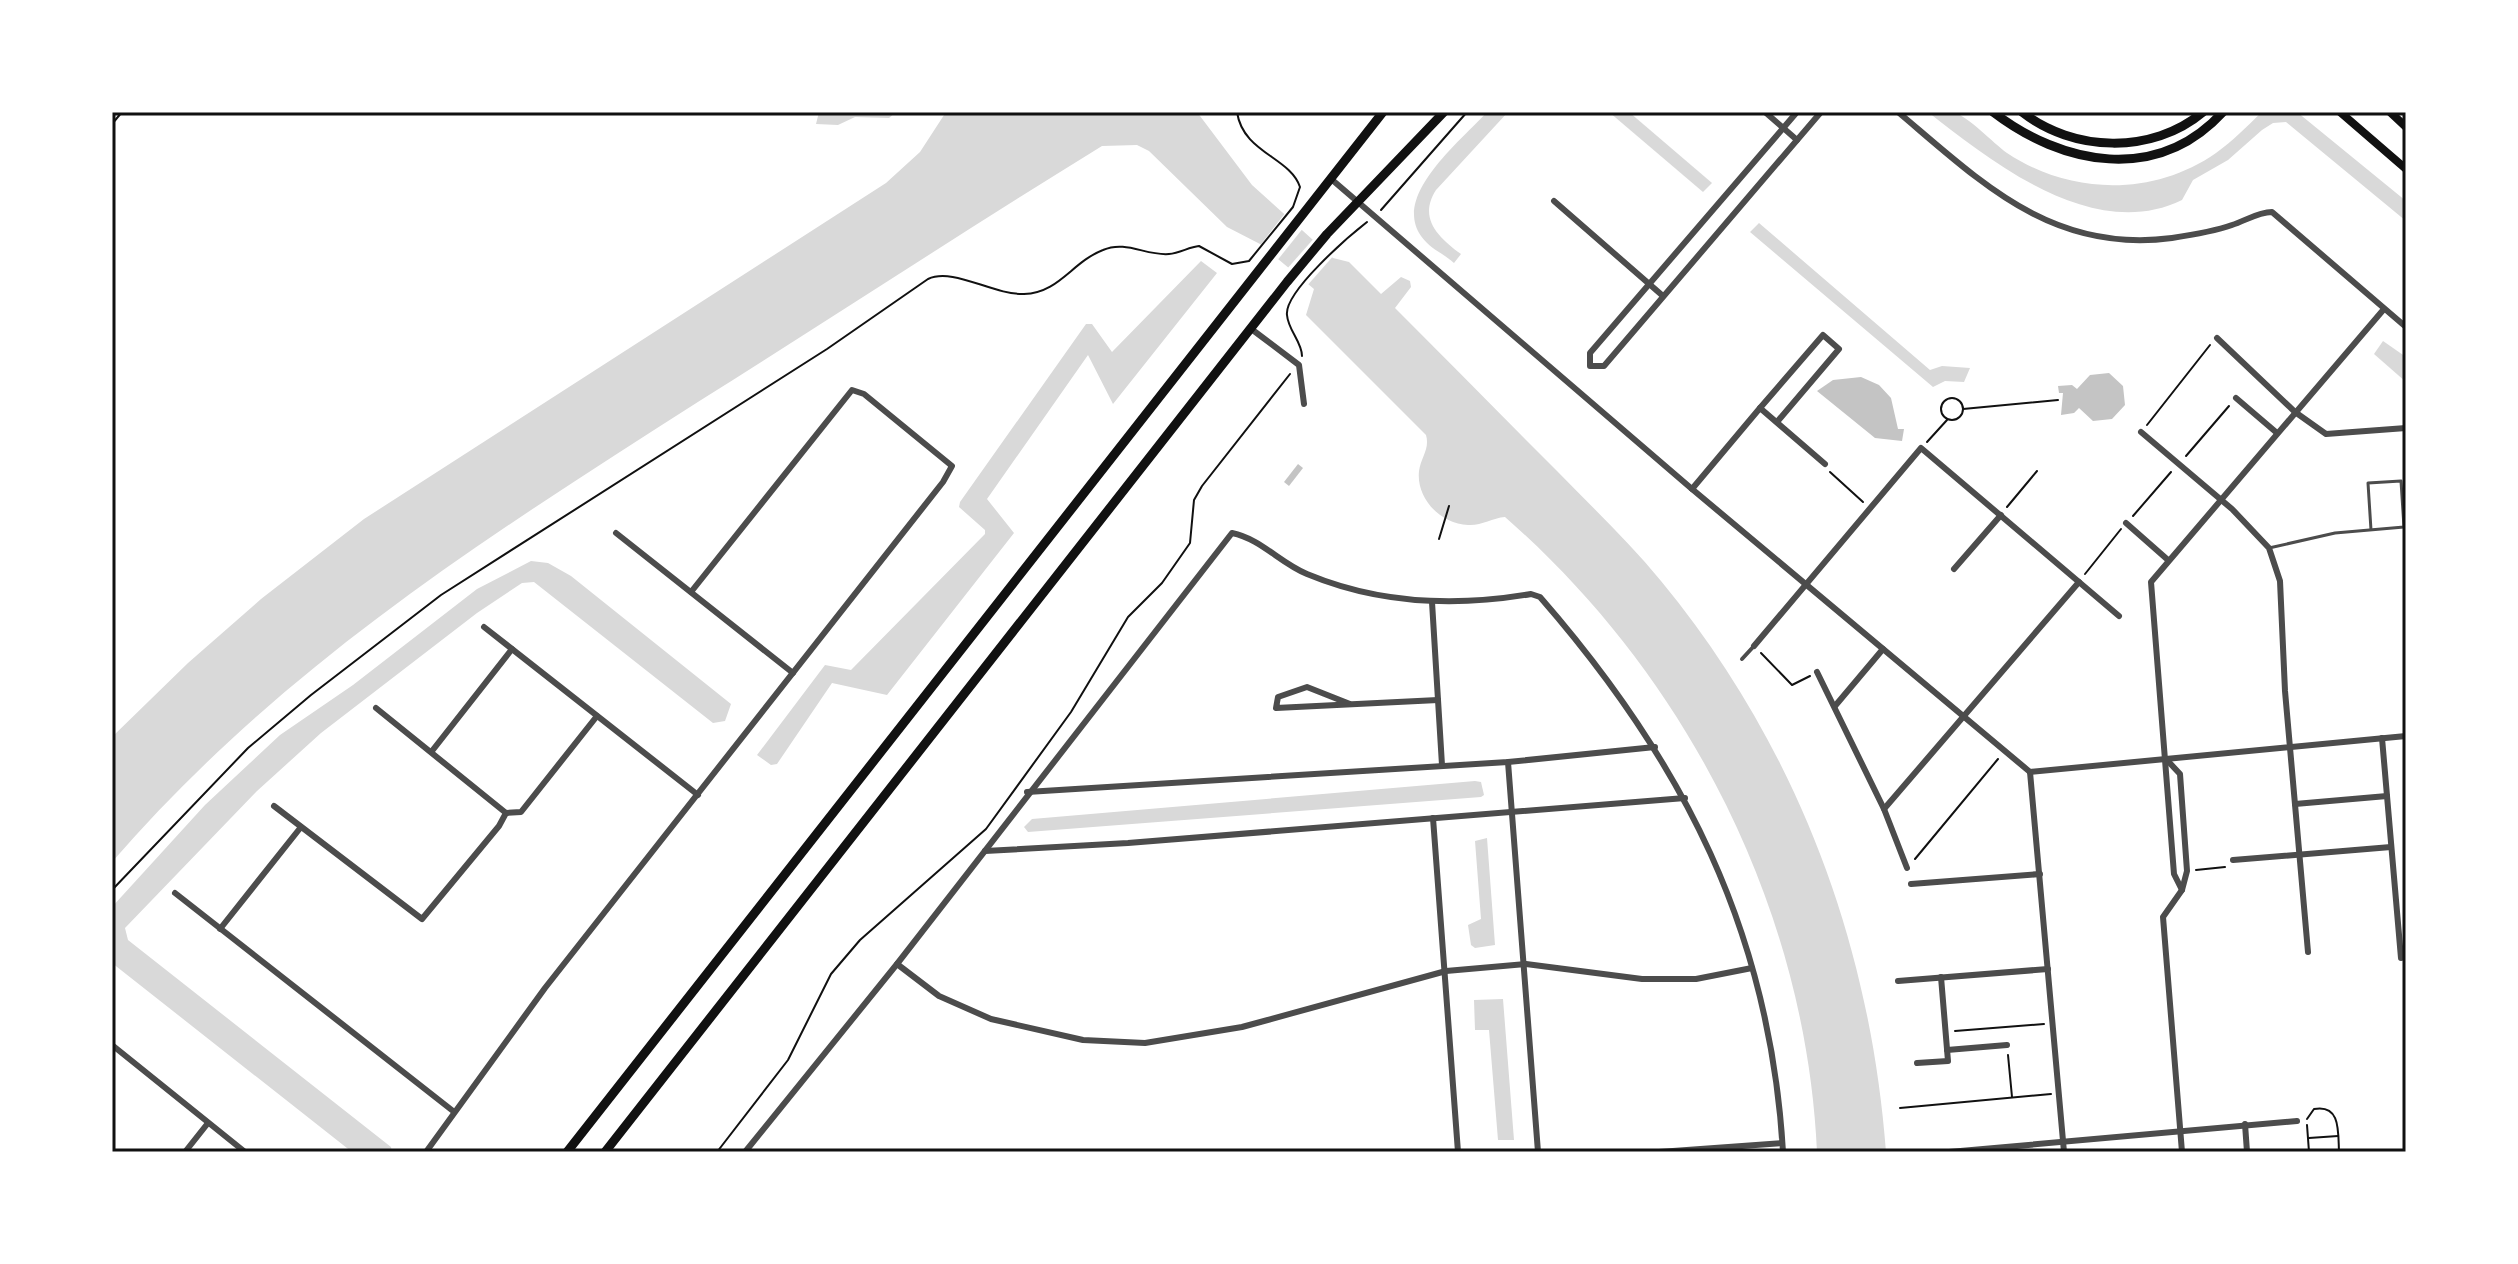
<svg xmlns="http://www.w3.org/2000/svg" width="2518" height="1264" font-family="Ubuntu,sans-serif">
  <rect width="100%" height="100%" fill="#fff"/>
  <g fill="#d9d9d9">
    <polygon points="819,112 896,112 889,118 855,117 838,125 816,124"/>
    <path d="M946,112H1197L1252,185L1333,258L1349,262L1381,294L1401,277L1410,281L1411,287L1395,308C1449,362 1503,417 1557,471C1592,507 1629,542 1661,581C1796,745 1870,941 1886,1152H1817C1806,909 1687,676 1505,517C1492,518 1481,526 1468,525C1441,524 1416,499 1419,471C1421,457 1430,449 1426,435L1306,315L1314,289L1260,244L1227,227L1149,151L1137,145L1102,146C967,229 835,316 701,400C485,538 281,667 112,862V737L188,663L261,599L364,519L886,183L920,152Z"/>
    <path d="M1487,112H1508L1436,190C1418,218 1438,237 1461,254L1454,263C1443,253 1430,249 1421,236C1392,195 1461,141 1487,112Z"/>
    <polygon points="1609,112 1629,112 1712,183 1703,192"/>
    <path d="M1928,112C1936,112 1946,110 1953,112C1968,116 1993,143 2007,153C2070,195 2153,197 2216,153C2233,141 2247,126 2262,112H2297L2406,201V221L2286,122L2273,123L2262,130L2228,160L2193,180L2182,200C2094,243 1993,163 1928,112Z"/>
    <polygon points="1759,223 1930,370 1942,366 1970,368 1964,382 1945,381 1933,387 1750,232"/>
    <polygon points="1201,261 1217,273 1113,404 1088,355 987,499 1014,533 887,695 832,683 777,764 771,765 757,755 825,665 851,670 985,534 985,530 959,507 960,502 1086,324 1092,324 1112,352"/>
    <polygon points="2383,341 2406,357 2406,382 2374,354"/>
    <polygon points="531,561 548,563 571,576 731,704 725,721 713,723 534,582 522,583 477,613 321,733 257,791 125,928 128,940 391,1147 392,1152 352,1152 112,963 112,907 205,805 280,735 353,685 477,589"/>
    <polygon points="1475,781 1481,782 1484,795 1481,797 1028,832 1024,827 1032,819"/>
    <polygon points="1487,838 1495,945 1475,948 1471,945 1468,925 1481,919 1475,841"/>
    <polygon points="1503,999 1514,1140 1498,1140 1489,1030 1475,1030 1474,1000"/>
  </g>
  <g fill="#fff">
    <polygon points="1286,212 1304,227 1276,262 1258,248"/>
    <polygon points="1316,236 1335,254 1306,287 1286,270"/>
  </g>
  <g fill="#c4c4c4">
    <polygon points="2109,373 2123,386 2125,405 2112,419 2093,421 2079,408 2074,413 2061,415 2063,393 2059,393 2058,386 2072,385 2077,389 2090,375"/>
    <polygon points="1861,377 1879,385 1891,398 1898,429 1904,429 1902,441 1875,438 1817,391 1833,380"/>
    <polygon points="1298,464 1303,468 1289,486 1284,482"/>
  </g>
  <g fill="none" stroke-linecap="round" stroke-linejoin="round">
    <g stroke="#111" stroke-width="2">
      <polyline points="112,124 122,112"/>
      <polyline points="1381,210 1467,112"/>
      <path d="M1302,356C1302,342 1288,330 1287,315C1284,292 1349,236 1367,222"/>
      <circle cx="1952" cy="409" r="11"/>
      <polyline points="1963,409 2058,400"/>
      <polyline points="2147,425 2210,345"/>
      <polyline points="1927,442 1947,420"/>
      <polyline points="2186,456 2229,406"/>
      <polyline points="1830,472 1863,502"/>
      <polyline points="2007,507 2037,471"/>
      <polyline points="2133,516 2171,472"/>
      <polyline points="1439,539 1449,506"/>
      <polyline points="2085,574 2121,529"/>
      <polyline points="1761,653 1792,685 1810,676"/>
      <polyline points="1915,859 1998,759"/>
      <polyline points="2196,870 2225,867"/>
      <path d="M112,890L248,748L311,695L441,595L827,349L928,279C953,267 993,295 1024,294C1059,293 1072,262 1103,250C1126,240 1146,256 1169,254C1180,253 1189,247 1199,246L1232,264L1249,261L1293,207L1300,187C1290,157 1243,153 1237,112"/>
      <polyline points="1955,1031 2044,1024"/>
      <polyline points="2008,1055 2012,1097"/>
      <polyline points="1900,1108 2051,1094"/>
      <path d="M2307,1119L2314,1109C2341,1104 2338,1132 2339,1152"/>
      <polyline points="2307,1125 2309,1152"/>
      <polyline points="2309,1138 2338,1136"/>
      <polyline points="717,1152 788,1060 831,974 860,940 986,829 1071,712 1128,617 1162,583 1190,543 1194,500 1202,486 1290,374"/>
    </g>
    <polyline stroke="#4c4c4c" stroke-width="3" points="2269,548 2335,533 2404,527 2401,481 2368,483 2371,530"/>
    <polyline stroke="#4c4c4c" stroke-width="4" points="1742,659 1754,646"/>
    <g stroke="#4c4c4c" stroke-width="6">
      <polyline points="1765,112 1797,140"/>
      <polyline points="1797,112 1590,353 1590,366 1604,366 1821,112"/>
      <path d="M1898,112C1981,182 2052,254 2172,238C2192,235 2212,232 2232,225C2245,221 2258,212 2272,212L2406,327"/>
      <polyline points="1330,178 1692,489 2030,772"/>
      <polyline points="1554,201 1663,296"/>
      <polyline points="1250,328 1299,365 1304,404"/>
      <polyline points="2217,338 2295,412 2326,434 2406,428"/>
      <polyline points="2236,398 2277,433"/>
      <polyline points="1760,408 1823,335 1839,349 1777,422"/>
      <polyline points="2141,432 2232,509 2269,548 2280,581 2285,691 2308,952"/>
      <polyline points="1692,489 1760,408 1825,464"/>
      <polyline points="2126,523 2168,560"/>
      <polyline points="616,533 793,673"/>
      <polyline points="1954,569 2001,515"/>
      <polyline points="1432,602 1442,765"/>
      <polyline points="484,627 698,795"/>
      <polyline points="1754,646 1921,448 2119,616"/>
      <polyline points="1817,672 1884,809 1907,868"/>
      <polyline points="1350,704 1307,687 1278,697 1276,708 1438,700"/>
      <polyline points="1835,706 1883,649"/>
      <polyline points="376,708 506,813"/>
      <polyline points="2382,738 2401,958"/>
      <polyline points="432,751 512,649"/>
      <polyline points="2166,759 2180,774 2187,871 2182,890 2163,917 2182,1152"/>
      <polyline points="1508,762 1538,1152"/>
      <polyline points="2030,772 2064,1152"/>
      <polyline points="2030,772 2406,736"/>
      <polyline points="1027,792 1508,762 1655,747"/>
      <polyline points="2295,804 2387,796"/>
      <polyline points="274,806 422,919 499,826 506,813"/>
      <polyline points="1884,809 2079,582"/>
      <polyline points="506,813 521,812 597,716"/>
      <polyline points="1433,818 1458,1152"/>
      <polyline points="985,851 1128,843 1685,798"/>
      <polyline points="2233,860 2391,847"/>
      <polyline points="1911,884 2040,874"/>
      <polyline points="2182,890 2174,874 2151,582 2384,309"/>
      <polyline points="175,893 453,1111"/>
      <polyline points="220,929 301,827"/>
      <polyline points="897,964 939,996 991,1019 1083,1040 1145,1043 1242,1027 1446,971 1526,964 1642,979 1696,979 1752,968"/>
      <polyline points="1898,981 2048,969"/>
      <polyline points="112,1045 245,1152"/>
      <polyline points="1947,1050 2007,1045"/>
      <polyline points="1917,1063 1948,1061 1941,977"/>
      <polyline points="2245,1124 2247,1152"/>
      <polyline points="185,1152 208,1123"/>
      <polyline points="426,1152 545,988 943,482 952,466 864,394 852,390 691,592"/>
      <path d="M745,1152L897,964L1232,533C1261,539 1280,563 1307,574C1379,604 1455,607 1531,594L1540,597C1683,761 1770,931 1783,1152"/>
      <polyline points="1659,1152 1782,1143"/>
      <polyline points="1949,1152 2297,1121"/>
    </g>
    <g stroke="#111" stroke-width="8">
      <polyline points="2340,112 2406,169"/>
      <polyline points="2390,112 2406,127"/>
    </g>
    <g stroke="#111" stroke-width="9">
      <path d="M1993,112C2062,165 2157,184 2223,112"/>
      <path d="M2022,112C2073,152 2152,155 2203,112"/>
      <polyline points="567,1152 1383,112"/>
      <polyline points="605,1152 1287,282 1327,234 1444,112"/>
    </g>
  </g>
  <rect width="2518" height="1264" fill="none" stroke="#ffffff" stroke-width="228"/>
  <rect x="114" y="114" width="2290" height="1036" fill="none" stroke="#111" stroke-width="3"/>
</svg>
